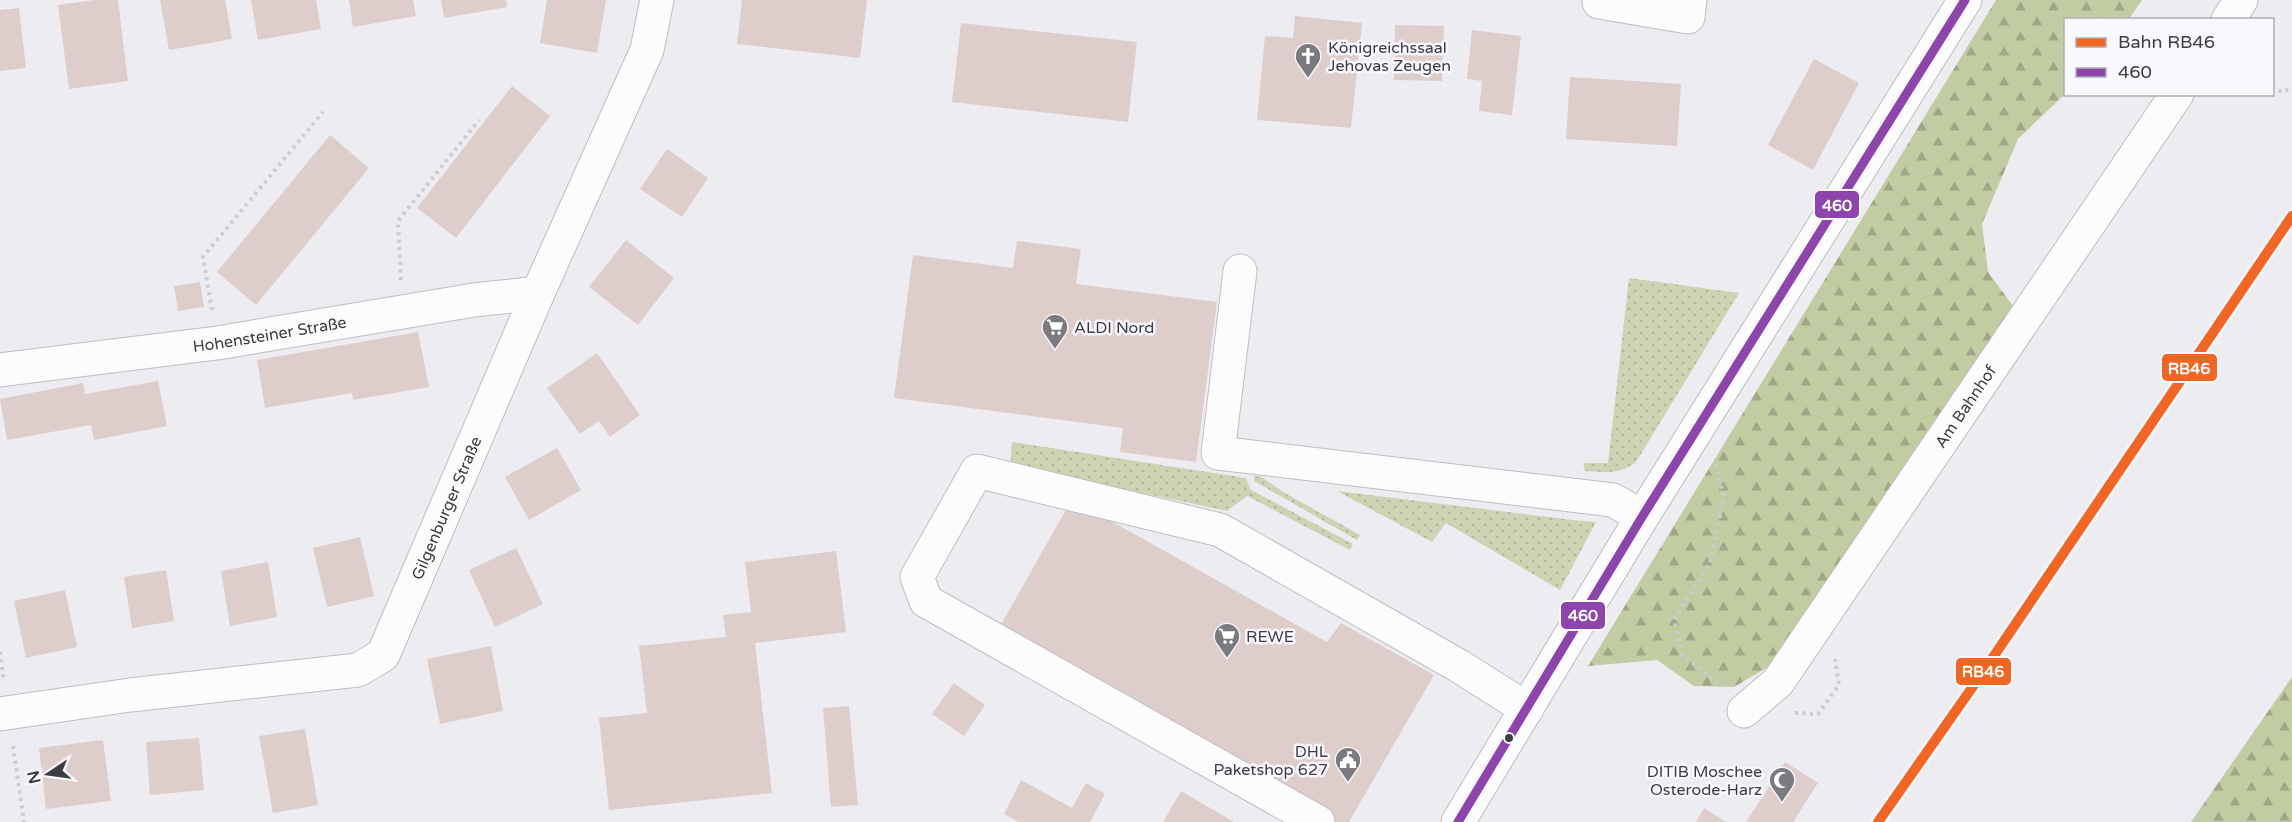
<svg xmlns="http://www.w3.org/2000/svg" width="2292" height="822" font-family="'Varela Round',sans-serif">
  <defs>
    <pattern id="grass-dots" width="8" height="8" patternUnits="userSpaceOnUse" patternTransform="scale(1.5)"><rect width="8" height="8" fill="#ccd4b4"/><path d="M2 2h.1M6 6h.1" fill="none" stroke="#b0b79c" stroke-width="1.8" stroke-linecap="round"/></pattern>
    <pattern id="forest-firs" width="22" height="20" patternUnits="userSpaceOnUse" patternTransform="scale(1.5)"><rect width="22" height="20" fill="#c2cca3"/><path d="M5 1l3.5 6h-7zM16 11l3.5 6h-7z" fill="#9fa786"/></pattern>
  </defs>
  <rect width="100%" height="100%" fill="#edecf1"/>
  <g fill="url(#grass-dots)">
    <path d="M1629,278L1739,293L1636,462C1621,475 1604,472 1585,471L1583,463H1608Z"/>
    <polygon points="1012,442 1246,478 1251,490 1353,544 1350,550 1247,496 1227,511 1105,485 1010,469"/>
    <polygon points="1254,476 1262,477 1283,492 1360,535 1357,540 1254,481"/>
    <polygon points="1337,491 1573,520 1596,522 1560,590 1446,523 1432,542"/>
  </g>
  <g fill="url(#forest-firs)">
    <polygon points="1996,0 2142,0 2129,19 2066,20 2065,94 2018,139 1982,224 1988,272 2016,310 1768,667 1734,687 1694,686 1657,660 1588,666"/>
    <polygon points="2292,677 2292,822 2191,822"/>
  </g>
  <g fill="#dececb">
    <polygon points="94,0 118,0 128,81 69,89 58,5"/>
    <polygon points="160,0 225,0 232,39 169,50"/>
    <polygon points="251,0 316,0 321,29 258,40"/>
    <polygon points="349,0 413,0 416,16 353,27"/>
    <polygon points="441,0 506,0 507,7 444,18"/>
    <polygon points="547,0 606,0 597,53 540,43"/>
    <polygon points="742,0 867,0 860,58 737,44"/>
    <polygon points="19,8 26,68 0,71 0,10"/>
    <polygon points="1295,16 1362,23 1351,128 1257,120 1265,36 1293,38"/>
    <polygon points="961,23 1137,42 1128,122 952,102"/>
    <polygon points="1395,25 1444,26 1442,81 1394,80"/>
    <polygon points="1472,30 1521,36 1512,115 1479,111 1482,81 1467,79"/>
    <polygon points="1814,59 1859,83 1813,170 1768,145"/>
    <polygon points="1570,77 1681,84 1677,146 1566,139"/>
    <polygon points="512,86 550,116 456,238 417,208"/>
    <polygon points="330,135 369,168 256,305 217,272"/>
    <polygon points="667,149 708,178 682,217 640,189"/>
    <polygon points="626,240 674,278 638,325 589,287"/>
    <polygon points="1017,241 1081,249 1076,284 1217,302 1196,462 1120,452 1123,428 894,398 913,255 1013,268"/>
    <polygon points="200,282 204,307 178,311 174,286"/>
    <polygon points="418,332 429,387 353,400 352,393 265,408 257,360"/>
    <polygon points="597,353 640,415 610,437 599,421 580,434 547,388"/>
    <polygon points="158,381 167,426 94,440 91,425 7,440 0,399 83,383 85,394"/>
    <polygon points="557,448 581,490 529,520 505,477"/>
    <polygon points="1072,499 1327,642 1341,623 1434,675 1349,822 1335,822 998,630"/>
    <polygon points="360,537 374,596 327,607 313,548"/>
    <polygon points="516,548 543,604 495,627 469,570"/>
    <polygon points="836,551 846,632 755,643 772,793 609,810 599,718 647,713 639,646 726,637 723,615 751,612 745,562"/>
    <polygon points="268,562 277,617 230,626 221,571"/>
    <polygon points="166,570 174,621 132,628 124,577"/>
    <polygon points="65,590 77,647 26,658 14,601"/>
    <polygon points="491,646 503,711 440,724 427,659"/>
    <polygon points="954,683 985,705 964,736 932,714"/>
    <polygon points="849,706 858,805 831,807 823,708"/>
    <polygon points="305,729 318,805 273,813 259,736"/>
    <polygon points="199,738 204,790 150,795 146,742"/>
    <polygon points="103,740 111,801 46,809 39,748"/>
    <polygon points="1785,762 1818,783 1793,822 1746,822"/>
    <polygon points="1021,780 1072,808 1086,783 1105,794 1090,822 1019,822 1004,814"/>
    <polygon points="1181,791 1234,822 1163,822"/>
    <polygon points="1704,808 1726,822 1696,822"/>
  </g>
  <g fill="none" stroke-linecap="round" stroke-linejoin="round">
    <g stroke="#bebec1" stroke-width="35">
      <g id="minor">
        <polyline points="1600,0 1599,2 1688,17 1690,0"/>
        <polyline points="2228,20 2241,0"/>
        <polyline points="1240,271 1218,453 1613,500 1642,517"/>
        <path id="s1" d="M0,370L217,343L474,300L538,293"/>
        <path id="s2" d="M1744,711L1778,682L2177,94"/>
        <path id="s3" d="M0,714L130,695L358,670L383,655L538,293L647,50L657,0"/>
        <polyline points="1318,822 926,601 917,577 977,471 1220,530 1459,666 1527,709"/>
        <polyline points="1458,822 1642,517 1965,0"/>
      </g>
    </g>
    <g stroke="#cccccd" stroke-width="4" stroke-dasharray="3 4.5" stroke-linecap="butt">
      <polyline points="2272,87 2282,92 2292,88"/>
      <polyline points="401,280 398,221 479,120"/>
      <polyline points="212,310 203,257 323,112"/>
      <polyline points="1716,464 1724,497 1710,563 1674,619 1683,656 1723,686"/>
      <polyline points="0,652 4,682"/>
      <polyline points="1795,713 1818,714 1839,685 1835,659"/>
      <polyline points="13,746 24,822"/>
    </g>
    <use href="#minor" stroke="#fcfcfd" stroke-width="33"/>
    <g stroke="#f9f8fe" stroke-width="14">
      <polyline id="bus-1" points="1458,822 1642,517 1965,0"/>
    </g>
    <use href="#bus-1" stroke="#8e44ad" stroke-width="9"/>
    <g stroke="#f9f8fe" stroke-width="15">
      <polyline id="rail-1" points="1878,822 1983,672 2292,216"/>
    </g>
    <use href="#rail-1" stroke="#f26522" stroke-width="10"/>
  </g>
  <defs>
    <g id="church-pin" transform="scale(1.35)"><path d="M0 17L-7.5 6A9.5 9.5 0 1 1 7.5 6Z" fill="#7b7a7e" stroke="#f9f8fe"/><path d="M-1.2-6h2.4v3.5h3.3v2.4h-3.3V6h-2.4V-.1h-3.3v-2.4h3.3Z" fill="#fff"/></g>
    <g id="supermarket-pin" transform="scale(1.35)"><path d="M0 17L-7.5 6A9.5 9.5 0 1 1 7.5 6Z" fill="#7b7a7e" stroke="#f9f8fe"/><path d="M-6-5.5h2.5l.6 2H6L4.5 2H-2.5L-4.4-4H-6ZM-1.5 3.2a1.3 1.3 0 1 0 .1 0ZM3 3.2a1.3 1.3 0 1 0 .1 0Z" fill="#fff"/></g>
    <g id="civic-pin" transform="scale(1.35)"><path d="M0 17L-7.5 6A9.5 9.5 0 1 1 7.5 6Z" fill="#7b7a7e" stroke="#f9f8fe"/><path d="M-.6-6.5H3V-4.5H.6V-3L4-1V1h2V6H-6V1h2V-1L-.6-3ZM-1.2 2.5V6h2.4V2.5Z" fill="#fff"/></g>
    <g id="mosque-pin" transform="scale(1.35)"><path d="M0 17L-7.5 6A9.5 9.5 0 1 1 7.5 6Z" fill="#7b7a7e" stroke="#f9f8fe"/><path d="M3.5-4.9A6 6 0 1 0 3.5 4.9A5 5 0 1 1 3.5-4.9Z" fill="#fff"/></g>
  </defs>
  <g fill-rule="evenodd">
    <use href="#church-pin" x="1308" y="56"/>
    <use href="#supermarket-pin" x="1055" y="327"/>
    <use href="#supermarket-pin" x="1227" y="636"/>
    <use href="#civic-pin" x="1348" y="760"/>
    <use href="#mosque-pin" x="1782" y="780"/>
  </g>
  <circle fill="#3d3c40" stroke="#f9f8fe" stroke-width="2" cx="1509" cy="738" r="5"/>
  <g text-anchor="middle" stroke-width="5" stroke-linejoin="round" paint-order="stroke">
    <g font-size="16" fill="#3d3c40" stroke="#f9f8fe" text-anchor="start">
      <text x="1328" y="53">Königreichssaal<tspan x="1328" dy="18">Jehovas Zeugen</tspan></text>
      <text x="1074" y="333">ALDI Nord</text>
      <text x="1246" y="642">REWE</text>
      <text x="1328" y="757" text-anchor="end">DHL<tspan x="1328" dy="18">Paketshop 627</tspan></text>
      <text x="1762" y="777" text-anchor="end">DITIB Moschee<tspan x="1762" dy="18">Osterode-Harz</tspan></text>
    </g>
    <g font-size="16" fill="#3d3c40" stroke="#f9f8fe">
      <text dy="6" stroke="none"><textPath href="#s1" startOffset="272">Hohensteiner Straße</textPath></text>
      <text dy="6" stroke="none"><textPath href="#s2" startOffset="378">Am Bahnhof</textPath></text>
      <text dy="6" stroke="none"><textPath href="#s3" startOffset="550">Gilgenburger Straße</textPath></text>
    </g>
  </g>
  <g stroke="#f9f8fe" stroke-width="2">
    <rect x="1814" y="190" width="46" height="29" rx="6" fill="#8e44ad"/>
    <rect x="2161" y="353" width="57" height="29" rx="6" fill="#f26522"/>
    <rect x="1560" y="601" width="46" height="29" rx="6" fill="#8e44ad"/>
    <rect x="1955" y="657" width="57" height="29" rx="6" fill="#f26522"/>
  </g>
  <g font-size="16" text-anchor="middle" font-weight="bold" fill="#fff">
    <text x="1837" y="211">460</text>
    <text x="2189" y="374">RB46</text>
    <text x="1583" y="621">460</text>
    <text x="1983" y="677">RB46</text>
  </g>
  <rect x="2064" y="18" width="210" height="78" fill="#f9f8fe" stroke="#aeadb2" stroke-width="1.5"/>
  <rect x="2076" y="38" width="30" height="9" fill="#f26522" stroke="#aeadb2" stroke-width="1.5"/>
  <text x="2118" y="48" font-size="18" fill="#3d3c40">Bahn RB46</text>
  <rect x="2076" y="68" width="30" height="9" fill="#8e44ad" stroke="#aeadb2" stroke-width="1.5"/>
  <text x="2118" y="78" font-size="18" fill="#3d3c40">460</text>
  <g transform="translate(48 774) rotate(257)" stroke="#f9f8fe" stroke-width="4.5" paint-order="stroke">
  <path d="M0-4.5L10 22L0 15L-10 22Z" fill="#3d3c40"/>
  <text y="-9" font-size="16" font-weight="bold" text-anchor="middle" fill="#3d3c40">N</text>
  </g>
</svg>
